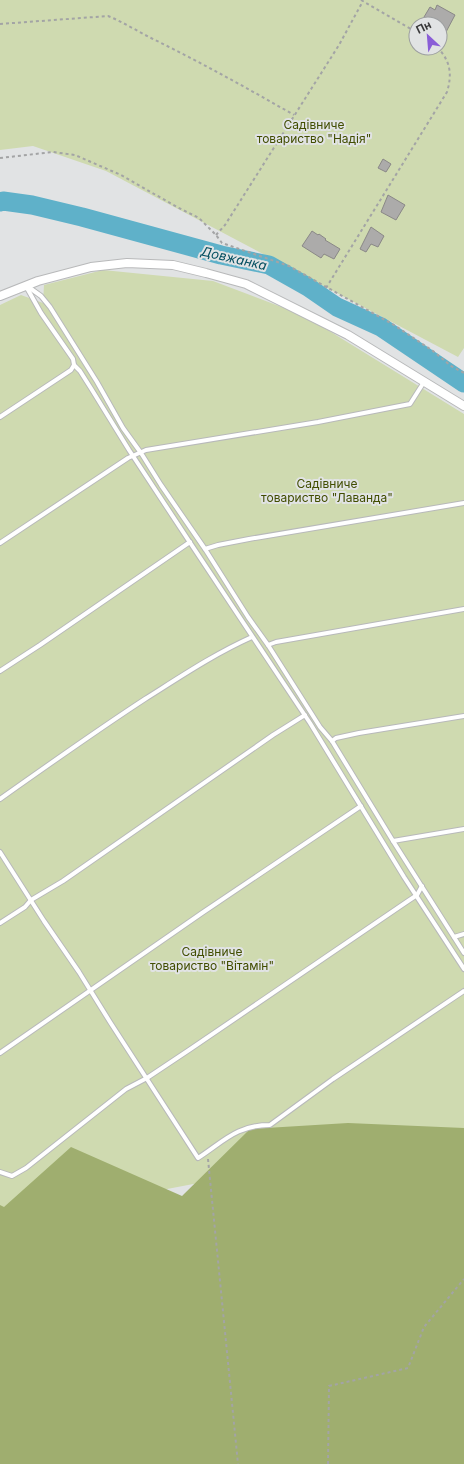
<svg xmlns="http://www.w3.org/2000/svg" width="464" height="1464" font-family="Inter,sans-serif">
  <rect width="100%" height="100%" fill="#e1e3e4"/>
  <g fill="#cfdab0" fill-rule="evenodd">
    <path d="M0,0H464V348L458,357L106,171L33,146L0,150ZM416,24H440V48H416Z"/>
    <polygon points="103,270 213,281 305,316 464,414 464,1138 230,1177 15,1218 0,1212 0,305 21,295 43,303 44,285"/>
  </g>
  <polygon fill="#9fae6f" points="348,1123 464,1128 464,1464 0,1464 0,1205 4,1207 71,1147 182,1196 250,1129"/>
  <g fill="none" stroke-linecap="round" stroke-linejoin="round">
    <polyline stroke="#5fb1c9" stroke-width="19" points="0,202 3,201 32,205 82,217 221,255 269,265 308,287 337,307 381,327 464,383"/>
  </g>
  <g fill="#acabaa" stroke="#8a8887">
    <polygon points="437,5 455,15 446,32 440,29 440,24 428,24 430,21 424,17 430,7 435,10"/>
    <polygon points="383,159 391,164 386,172 378,168"/>
    <polygon points="388,195 405,205 396,220 381,212"/>
    <polygon points="371,227 384,236 378,247 371,244 366,252 360,249"/>
    <polygon points="312,231 318,235 319,234 326,239 325,240 340,249 334,259 324,254 321,258 302,246"/>
  </g>
  <g fill="none" stroke-linecap="round" stroke-linejoin="round">
    <g stroke="#b8b9ba" stroke-width="6">
      <g id="lane">
        <polyline points="27,286 41,296 50,307 97,382 123,428 141,453 161,485 205,549 248,617 268,645 320,727 332,741 393,841 464,953"/>
        <polyline points="74,365 80,371 92,390 129,450 187,538 310,723 404,877 464,969"/>
        <polyline points="0,417 71,370 74,365 73,359 41,313 27,288"/>
        <polyline points="0,543 128,458 146,450 318,422 410,404 424,382"/>
        <polyline points="205,549 218,545 249,539 464,503"/>
        <polyline points="268,645 276,642 464,609"/>
        <polyline points="0,671 40,645 190,542"/>
        <polyline points="332,741 336,738 359,733 464,716"/>
        <path d="M0,799C48,765 96,731 145,699C180,677 214,654 252,637"/>
        <polyline points="393,841 464,829"/>
        <path d="M0,852L44,921L79,972L110,1022L198,1158C224,1141 237,1125 270,1125L333,1079L464,991"/>
        <polyline points="0,923 25,907 31,900 63,881 273,735 305,715"/>
        <polyline points="454,937 464,934"/>
        <polyline points="0,1053 202,913 361,806"/>
        <polyline points="0,1172 12,1176 26,1168 126,1089 147,1078 189,1050 408,901 417,895 422,886"/>
      </g>
    </g>
    <g stroke="#b8b9ba" stroke-width="10">
      <polyline id="street" points="0,296 38,281 91,267 127,263 173,265 206,273 246,284 348,335 464,406"/>
    </g>
    <g stroke="#a3a4a5" stroke-width="2" stroke-dasharray="3 3" stroke-linecap="butt">
      <polyline points="361,0 416,32"/>
      <path d="M0,24L108,16C123,22 137,31 151,38C200,62 247,88 294,115"/>
      <polyline points="0,158 53,152 75,155 121,175 177,207 199,218 216,235 222,243 289,266 394,325 433,351 451,366 464,373"/>
      <polyline points="216,235 225,225 339,45 363,1"/>
      <path d="M326,288L447,92C452,75 451,62 438,48"/>
      <polyline points="208,1159 238,1464"/>
      <polyline points="328,1464 329,1386 408,1368 424,1327 464,1279"/>
    </g>
    <use href="#lane" stroke="#fff" stroke-width="4"/>
    <use href="#street" stroke="#fff" stroke-width="8"/>
  </g>
  <g text-anchor="middle" stroke-width="4" stroke-linejoin="round" paint-order="stroke">
    <g font-size="12" fill="#414d00" stroke="#e1e3e4">
      <text x="314" y="129">Садівниче<tspan x="314" dy="14">товариство "Надія"</tspan></text>
      <text x="327" y="488">Садівниче<tspan x="327" dy="14">товариство "Лаванда"</tspan></text>
      <text x="212" y="956">Садівниче<tspan x="212" dy="14">товариство "Вітамін"</tspan></text>
    </g>
    <g font-size="13" font-style="italic" fill="#044f60" stroke="#e1e3e4">
      <text transform="translate(234 258) rotate(13)" y="5">Довжанка</text>
    </g>
  </g>
  <g transform="translate(428 36) rotate(334)"><circle r="19" fill="#e1e3e4" stroke="#9d9fa0"/>
  <path d="M0-3L7 15L0 10L-7 15Z" fill="#8a5dd7"/>
  <text y="-6" font-size="11" font-weight="bold" text-anchor="middle" fill="#383839">Пн</text>
  </g>
</svg>
